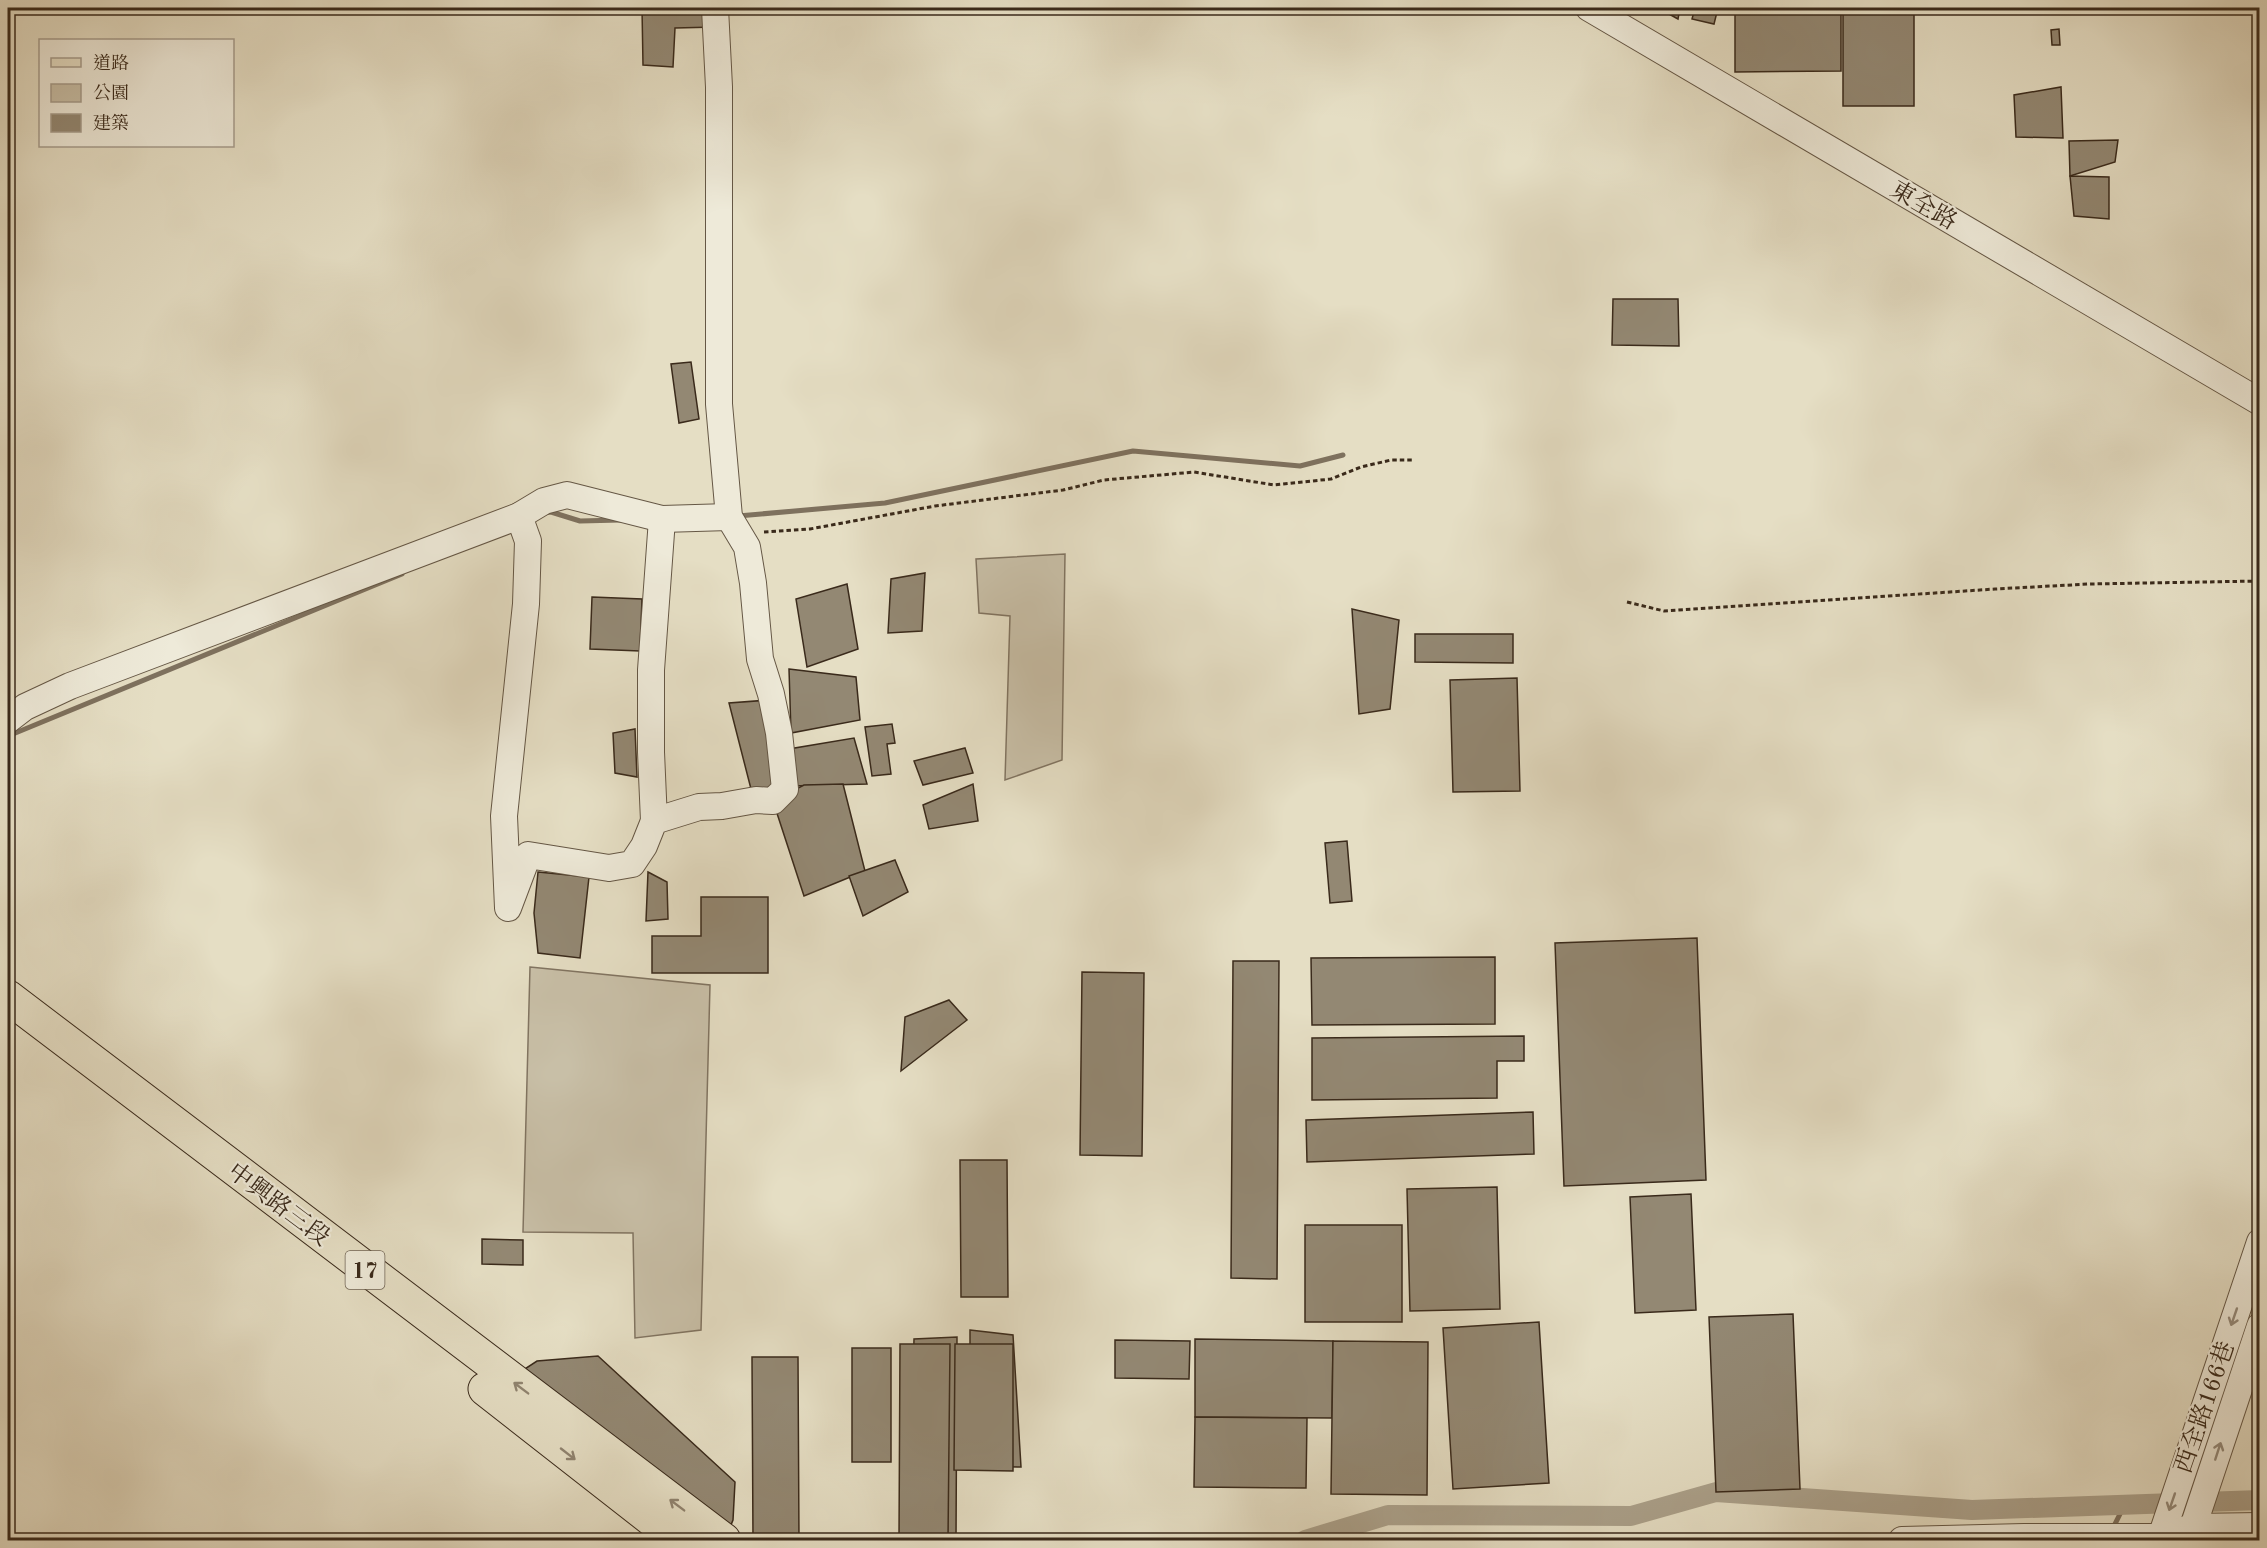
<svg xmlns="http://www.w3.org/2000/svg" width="2267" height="1548" font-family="'Old Standard TT','Noto Serif TC',serif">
  <rect width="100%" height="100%" fill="#e5dec4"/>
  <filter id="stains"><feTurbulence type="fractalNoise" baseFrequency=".00333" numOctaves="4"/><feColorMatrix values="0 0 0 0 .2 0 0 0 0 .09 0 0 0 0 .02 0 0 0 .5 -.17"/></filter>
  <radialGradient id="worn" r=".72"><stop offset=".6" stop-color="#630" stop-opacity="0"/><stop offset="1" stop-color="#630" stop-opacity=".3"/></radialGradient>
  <g fill="#c8bfa7" stroke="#817461" stroke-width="1.5">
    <polygon points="1065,554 1062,760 1005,780 1010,616 979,613 976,559"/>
    <polygon points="530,967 710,985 701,1330 635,1338 633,1233 523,1232"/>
  </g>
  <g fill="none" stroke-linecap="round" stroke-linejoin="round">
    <g stroke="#7e715e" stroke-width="5">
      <polyline points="544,513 551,512 580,521 621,520"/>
      <polyline points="738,516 885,503 1133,451 1300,466 1343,455"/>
      <polyline points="8,736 402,574"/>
      <polyline points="2113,1528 2125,1504"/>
    </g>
    <polyline stroke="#aba18b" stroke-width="20" points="1305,1540 1388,1515 1631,1516 1716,1492 1972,1510 2260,1500"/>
  </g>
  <g fill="#938873" stroke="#3a2a1b" stroke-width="1.5">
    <polygon points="642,8 715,8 716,27 675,28 673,67 643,65"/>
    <polygon points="1660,8 1680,8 1678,19 1660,9"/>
    <polygon points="1695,8 1718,8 1714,24 1692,19"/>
    <polygon points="1735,8 1841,8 1841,71 1735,72"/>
    <rect x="1843" y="8" width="71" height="98"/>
    <polygon points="2059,29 2060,45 2052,45 2051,30"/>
    <polygon points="2061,87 2063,138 2016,137 2014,95"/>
    <polygon points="2118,140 2115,162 2070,176 2069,141"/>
    <polygon points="2070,176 2109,177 2109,219 2074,216"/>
    <polygon points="1613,299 1678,299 1679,346 1612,345"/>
    <polygon points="691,362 699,419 679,423 671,364"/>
    <polygon points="925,573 922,631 888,633 891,579"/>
    <polygon points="847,584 858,649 807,667 796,599"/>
    <polygon points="592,597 642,599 640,651 590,649"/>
    <polygon points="1352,609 1399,620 1390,709 1359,714"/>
    <polygon points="1415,634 1513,634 1513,663 1415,662"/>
    <polygon points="789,669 856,677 860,720 791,733"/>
    <polygon points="1517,678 1520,791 1453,792 1450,680"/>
    <polygon points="769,700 785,789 751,789 729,703"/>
    <polygon points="892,724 895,743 887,744 891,774 872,776 865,727"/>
    <polygon points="635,729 637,777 615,773 613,733"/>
    <polygon points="854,738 867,784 790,786 789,749"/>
    <polygon points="965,748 973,773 923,785 914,761"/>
    <polygon points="843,784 865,871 804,896 773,801 804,785"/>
    <polygon points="973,784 978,821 929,829 923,805"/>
    <polygon points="1347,841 1352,901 1330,903 1325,843"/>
    <polygon points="895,860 908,892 863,916 849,876"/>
    <polygon points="538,872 589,877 580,958 538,953 534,913"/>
    <polygon points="648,872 667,882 668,919 646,921"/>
    <polygon points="701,897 768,897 768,973 652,973 652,936 701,936"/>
    <polygon points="1697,938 1706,1180 1564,1186 1555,943"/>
    <polygon points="1495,957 1495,1024 1312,1025 1311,958"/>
    <polygon points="1233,961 1279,961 1277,1279 1231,1278"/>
    <polygon points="1082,972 1144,973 1142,1156 1080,1155"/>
    <polygon points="949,1000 967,1020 901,1071 905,1017"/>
    <polygon points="1524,1036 1524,1061 1497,1061 1497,1098 1312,1100 1312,1038"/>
    <polygon points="1533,1112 1534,1154 1307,1162 1306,1120"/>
    <polygon points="960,1160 1007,1160 1008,1297 961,1297"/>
    <polygon points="1497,1187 1500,1309 1410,1311 1407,1189"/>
    <polygon points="1691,1194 1696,1310 1635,1313 1630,1197"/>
    <rect x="1305" y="1225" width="97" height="97"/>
    <polygon points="482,1239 523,1240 523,1265 482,1264"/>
    <polygon points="1793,1314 1800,1489 1716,1492 1709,1317"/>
    <polygon points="1539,1322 1549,1483 1453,1489 1443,1328"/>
    <polygon points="970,1330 1013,1335 1021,1467 970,1466"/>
    <polygon points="957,1337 956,1540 909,1540 914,1339"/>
    <polygon points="1195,1339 1333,1341 1332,1418 1195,1417"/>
    <polygon points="1115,1340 1190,1341 1189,1379 1115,1378"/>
    <polygon points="1333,1341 1428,1342 1427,1495 1331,1494"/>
    <polygon points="900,1344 950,1344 948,1540 899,1540"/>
    <polygon points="955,1344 1013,1344 1013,1471 954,1470"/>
    <rect x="852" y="1348" width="39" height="114"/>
    <polygon points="598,1356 735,1482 733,1520 726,1537 514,1376 537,1361"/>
    <polygon points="752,1357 798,1357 799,1540 753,1540"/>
    <polygon points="1195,1417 1307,1418 1306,1488 1194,1487"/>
  </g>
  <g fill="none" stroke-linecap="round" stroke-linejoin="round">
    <g stroke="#655745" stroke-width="28">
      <g id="minor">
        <polyline points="1589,8 2260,402"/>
        <polyline points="519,516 528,541 526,604 504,816 508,908 528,855 609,868 632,864 644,846 654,821 699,807 722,806 756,800 773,801 785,789 779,733 771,694 760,659 753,583 747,547 729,517 719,404 719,87 715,8"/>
        <polyline points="8,720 25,707 70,686 519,516 544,501 567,495 662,519 729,517"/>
        <polyline points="654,821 651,752 651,670 662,519"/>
        <polyline points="2193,1527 2260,1326"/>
        <polyline points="2161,1537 2260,1242"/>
        <polyline points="1902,1540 2024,1537 2161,1537 2193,1527 2260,1526"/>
      </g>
    </g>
    <g stroke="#3a2a1b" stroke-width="35">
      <g id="major">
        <polyline points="8,997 724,1540"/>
        <polyline points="485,1389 678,1540"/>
      </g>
    </g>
    <g stroke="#3a2a1b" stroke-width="3" stroke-dasharray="4.5 3" stroke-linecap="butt">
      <polyline points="764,532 810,529 935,506 1063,490 1104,480 1194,472 1274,485 1331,479 1361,467 1391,460 1413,460"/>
      <polyline points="1627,602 1664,611 1995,589 2089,584 2260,581"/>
    </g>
    <use href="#minor" stroke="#eeead9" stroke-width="26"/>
    <use href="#major" stroke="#e5dec4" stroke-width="33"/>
  </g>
  <defs><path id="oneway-shaft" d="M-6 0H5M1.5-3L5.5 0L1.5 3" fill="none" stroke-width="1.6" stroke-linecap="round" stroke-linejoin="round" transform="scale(1.5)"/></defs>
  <g stroke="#948a7a">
    <use href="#oneway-shaft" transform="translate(2234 1317) rotate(109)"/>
    <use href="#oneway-shaft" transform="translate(2218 1451) rotate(-72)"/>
    <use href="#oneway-shaft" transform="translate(2172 1502) rotate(109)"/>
  </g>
  <g stroke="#908470">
    <use href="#oneway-shaft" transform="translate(521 1388) rotate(-143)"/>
    <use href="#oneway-shaft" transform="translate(568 1454) rotate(38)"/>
    <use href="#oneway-shaft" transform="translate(677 1505) rotate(-143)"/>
  </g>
  <g text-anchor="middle" stroke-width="4.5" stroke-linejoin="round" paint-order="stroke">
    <rect fill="#eeead9" stroke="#706454" stroke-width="1.5" x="345.5" y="1251" width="39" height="38" rx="4.5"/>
    <g font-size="22" font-weight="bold" fill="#3a2a1b">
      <text x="365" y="1278">17</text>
    </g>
    <g font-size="24" fill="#3a2a1b" stroke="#eeead9">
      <text transform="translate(1924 205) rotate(30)" y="8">東全路</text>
      <text transform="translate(279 1204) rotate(37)" y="8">中興路三段</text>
      <text transform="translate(2204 1407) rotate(-71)" y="8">西全路166巷</text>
    </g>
  </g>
  <rect width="2267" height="1548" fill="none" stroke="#e5dec4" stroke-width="30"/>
  <rect x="9" y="9" width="2249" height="1530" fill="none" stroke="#3a2a1b" stroke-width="3"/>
  <rect x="15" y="15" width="2237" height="1518" fill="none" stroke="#3a2a1b" stroke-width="1.5"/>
  <rect x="39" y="39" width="195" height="108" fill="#eeead9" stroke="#a69d8d" stroke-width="1.5"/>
  <rect x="51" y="58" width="30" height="9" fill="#e5dec4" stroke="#a69d8d" stroke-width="1.5"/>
  <text x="93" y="69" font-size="18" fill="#3a2a1b">道路</text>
  <rect x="51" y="84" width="30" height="18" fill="#c8bfa7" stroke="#a69d8d" stroke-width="1.5"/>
  <text x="93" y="99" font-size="18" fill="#3a2a1b">公園</text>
  <rect x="51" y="114" width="30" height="18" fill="#938873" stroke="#a69d8d" stroke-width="1.5"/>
  <text x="93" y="129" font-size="18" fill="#3a2a1b">建築</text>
  <rect width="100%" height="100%" filter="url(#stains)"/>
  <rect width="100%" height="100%" fill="url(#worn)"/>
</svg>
